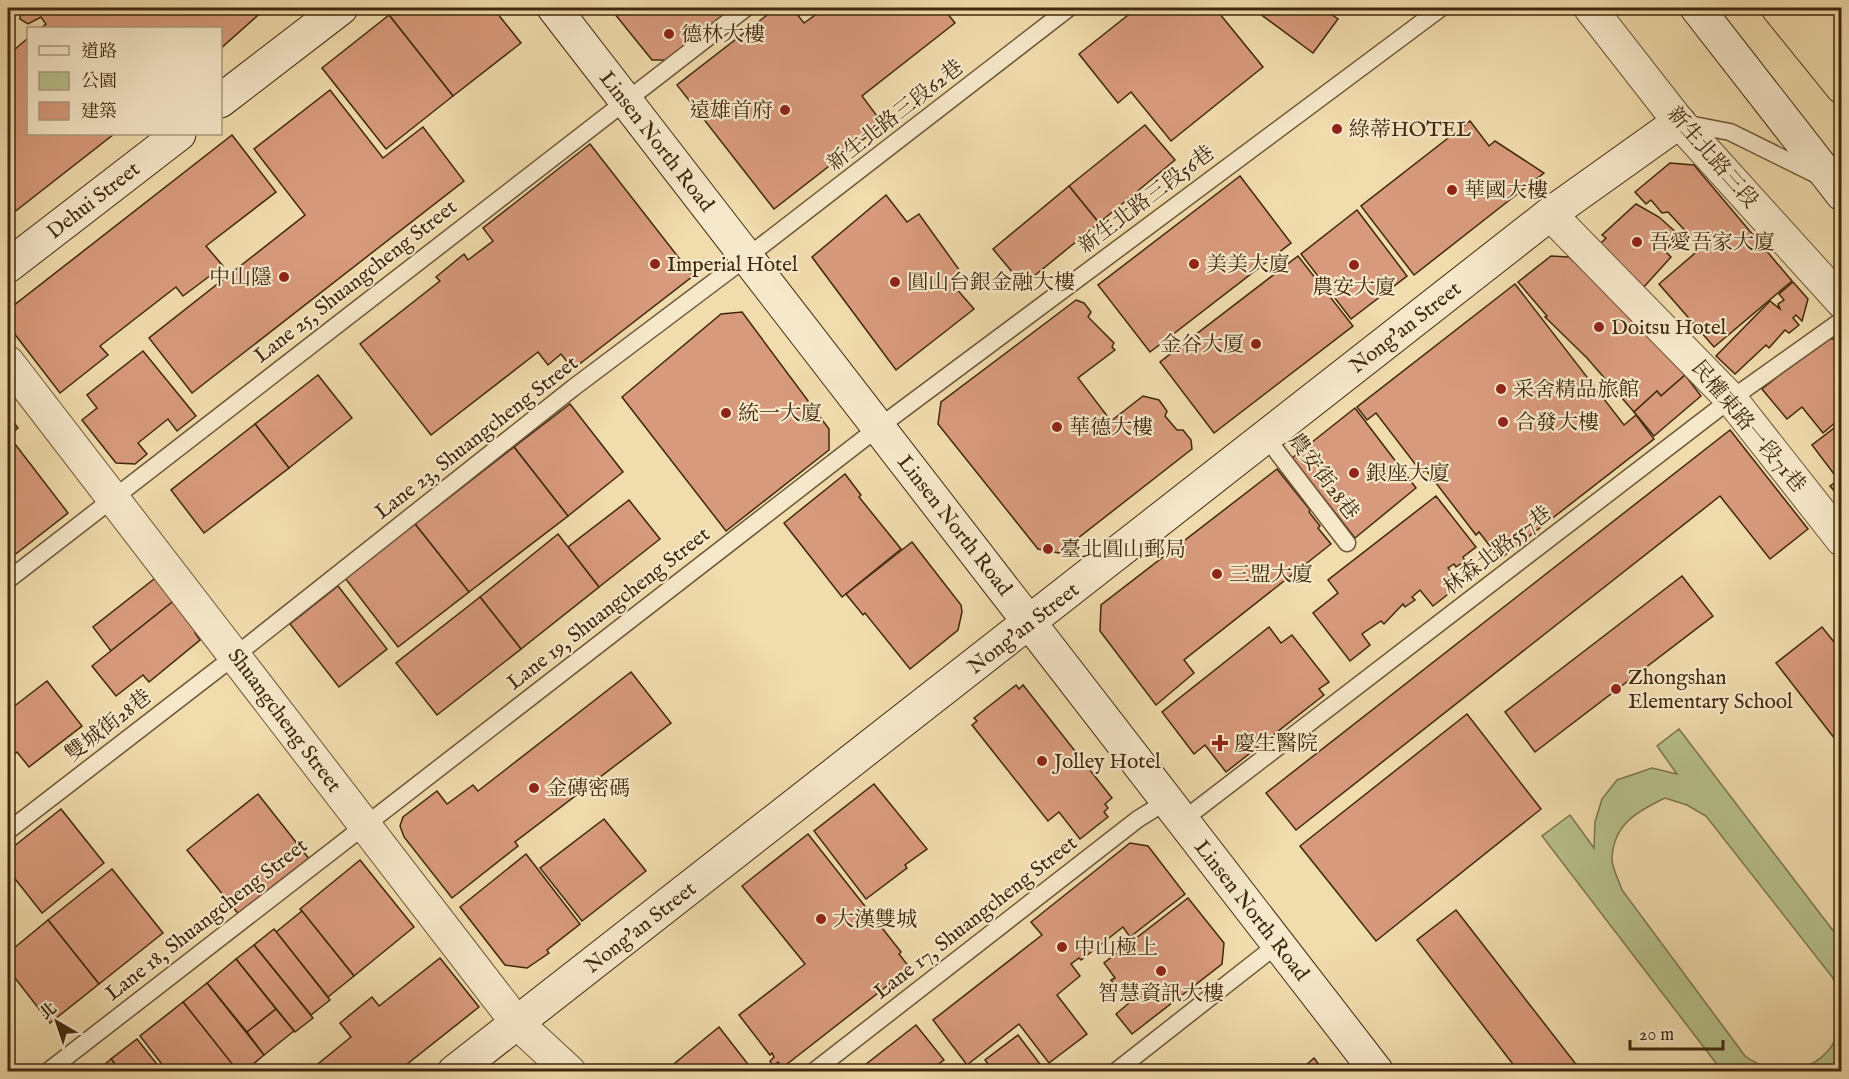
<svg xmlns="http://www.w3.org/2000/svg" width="1849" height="1079" font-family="'IM FELL English','Noto Serif TC',serif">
  <rect width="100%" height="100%" fill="#f1dcad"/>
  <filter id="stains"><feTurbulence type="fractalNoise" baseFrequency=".00333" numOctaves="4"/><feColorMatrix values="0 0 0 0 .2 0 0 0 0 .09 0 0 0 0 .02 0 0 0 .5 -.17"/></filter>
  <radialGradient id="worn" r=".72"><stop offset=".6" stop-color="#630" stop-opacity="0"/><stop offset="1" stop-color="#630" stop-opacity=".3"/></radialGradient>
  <path fill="#b7c18d" stroke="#7c744d" stroke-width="1.5" d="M1679,729L1841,941V1003L1833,978L1706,816L1687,805L1665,798C1638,811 1613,824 1612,859C1612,868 1619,881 1622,890L1745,1056C1776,1079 1822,1074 1838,1034C1841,1027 1840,1018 1841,1011V1071H1722L1542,836L1570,815L1594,848L1595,822L1602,799L1617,780L1652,768L1677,774L1657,746Z"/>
  <g fill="#d89a7c" stroke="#40280d" stroke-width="1.5">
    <polygon points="25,8 266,8 220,49 220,28 41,28 46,24 41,17 28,24 20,19 20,12"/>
    <polygon points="399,8 493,8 521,43 453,96 389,15"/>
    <polygon points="610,8 741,8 672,60 652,60"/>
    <polygon points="776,8 792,8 804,23 825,8 943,8 955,23 862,96 883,124 774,209 677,85"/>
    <polygon points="1137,8 1215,8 1263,67 1171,141 1131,92 1118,103 1079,54"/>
    <polygon points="1252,8 1322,8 1338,19 1313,53"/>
    <polygon points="1407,8 1422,8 1413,15"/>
    <polygon points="389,15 453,96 386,149 322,68"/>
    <polygon points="28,38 28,134 114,134 8,217 8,55"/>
    <polygon points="330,90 383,158 423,127 464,181 192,393 149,338 305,215 254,149"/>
    <polygon points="1470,121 1489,146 1495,141 1544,173 1414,275 1361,206"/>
    <polygon points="1145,125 1175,160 1099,223 1069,186"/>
    <polygon points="232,135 276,192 206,246 223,266 183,296 176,287 100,346 108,355 60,393 10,328 13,306"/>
    <polygon points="590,144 693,276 573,369 561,354 548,365 538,352 431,435 360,344 440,281 436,277 464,254 468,260 493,241 483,228"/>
    <polygon points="1670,163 1694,165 1792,281 1714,347 1659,284 1701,248 1668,212 1662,213 1651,200 1646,204 1635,192"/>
    <polygon points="1240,176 1291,243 1150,352 1098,285"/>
    <polygon points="1069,186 1099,223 1023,285 993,249"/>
    <polygon points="886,195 907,222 919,214 965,278 954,286 974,309 896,370 812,257"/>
    <polygon points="1636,204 1659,217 1679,235 1665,251 1671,257 1643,288 1598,246 1606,238 1602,235"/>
    <polygon points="1357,210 1407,276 1351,319 1301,254"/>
    <polygon points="1298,256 1353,326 1214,433 1160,362"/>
    <polygon points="1551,256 1569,257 1633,317 1685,375 1661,396 1657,391 1634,412 1587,358 1545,317 1547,316 1518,282"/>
    <polygon points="1793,282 1808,299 1802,321 1796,315 1793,318 1799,325 1789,333 1785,330 1769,348 1766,345 1735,374 1716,356 1770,301 1780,309 1778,304 1784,300 1779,294"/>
    <polygon points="1515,284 1624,425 1636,415 1654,439 1500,559 1479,532 1476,535 1426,470 1422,473 1376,413 1367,420 1357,407"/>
    <polygon points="1076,300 1084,303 1091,312 1088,317 1114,343 1112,347 1115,350 1078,378 1111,421 1143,396 1159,400 1167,411 1165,416 1177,430 1183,430 1191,440 1192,449 1059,553 1038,549 938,424 941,402"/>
    <polygon points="742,312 829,429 829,450 726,531 622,397 721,314"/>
    <polygon points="1825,338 1842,340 1842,417 1823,433 1802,407 1787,419 1762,389"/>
    <polygon points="143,351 196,416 177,431 168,419 138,443 147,454 135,464 116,463 82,420 97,408 87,395"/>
    <polygon points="318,375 352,418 289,468 255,424"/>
    <polygon points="1685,375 1701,396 1654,436 1634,412 1657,391 1661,396"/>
    <polygon points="570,404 623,472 568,516 514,447"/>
    <polygon points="1355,408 1416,488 1355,538 1292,458"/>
    <polygon points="8,415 18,428 8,437"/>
    <polygon points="1842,422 1842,474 1837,478 1812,445"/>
    <polygon points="255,424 289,468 204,533 171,490"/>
    <polygon points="1730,430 1808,529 1770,559 1720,496 1296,830 1266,793"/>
    <polygon points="15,444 68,513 8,560 8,450"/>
    <polygon points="514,447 568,516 469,592 415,524"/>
    <polygon points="1277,469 1310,510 1309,512 1320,526 1318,528 1331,544 1184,660 1194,673 1156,705 1100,631 1101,605"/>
    <polygon points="845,474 861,495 859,497 901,549 842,597 784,523"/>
    <polygon points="1842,477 1842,500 1830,486"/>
    <polygon points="1436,496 1476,547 1463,557 1465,561 1456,567 1454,564 1448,568 1461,584 1433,606 1420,590 1412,597 1415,600 1405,607 1403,604 1384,624 1381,621 1362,634 1370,645 1350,661 1313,613 1338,593 1328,580"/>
    <polygon points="629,500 660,539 599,587 568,547"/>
    <polygon points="415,524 469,592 398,647 345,578"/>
    <polygon points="558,534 599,587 521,649 480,597"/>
    <polygon points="912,542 961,605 962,612 958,630 910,669 865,613 863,615 846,594"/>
    <polygon points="163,572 181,595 111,651 93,627"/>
    <polygon points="1682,576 1713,616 1535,752 1505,712"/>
    <polygon points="338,586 387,649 339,687 290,624"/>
    <polygon points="181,595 206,625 195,633 200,640 149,682 143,675 116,696 92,666"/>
    <polygon points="480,597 521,649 437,715 396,663"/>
    <polygon points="1269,627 1281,643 1292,635 1329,682 1319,689 1324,695 1226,772 1205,745 1194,754 1162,712"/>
    <polygon points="1822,627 1842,652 1842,748 1776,663"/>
    <polygon points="631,672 671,723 515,842 518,846 452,898 404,837 400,826 403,817 437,791 447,804 473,785 478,791"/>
    <polygon points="47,681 82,726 29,767 17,752 8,760 8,711"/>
    <polygon points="1016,685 1019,689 1023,685 1112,798 1105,804 1108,808 1104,812 1108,817 1080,839 1059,812 1048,821 972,725 977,721 974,718"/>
    <polygon points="1467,714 1541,809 1376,941 1300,846"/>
    <polygon points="874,784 927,849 905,865 907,868 866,899 814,831"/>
    <polygon points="258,794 310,860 240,916 187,850"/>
    <polygon points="61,809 104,863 42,913 8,870 8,851"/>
    <polygon points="604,819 646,871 582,921 540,868"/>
    <polygon points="808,834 901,952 899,954 910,968 782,1068 778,1062 773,1066 770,1061 774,1057 772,1053 770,1055 739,1015 805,964 742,886"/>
    <polygon points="1130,843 1148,846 1185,894 1130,937 1123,927 1081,960 1079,958 1071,964 1080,976 1057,995 1087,1034 1049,1063 1019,1024 967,1065 933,1020 1042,935 1031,922"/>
    <polygon points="526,854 580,924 547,950 549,953 527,968 505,965 460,907"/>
    <polygon points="360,860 414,927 354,976 300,909"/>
    <polygon points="112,869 163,933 99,984 48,920"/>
    <polygon points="1188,898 1224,943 1222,964 1132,1034 1116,1014 1129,1003 1111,980 1115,978 1104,963"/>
    <polygon points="1456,910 1582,1072 1519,1072 1417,940"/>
    <polygon points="302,911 354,976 328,997 276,932"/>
    <polygon points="48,920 99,984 50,1023 8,969 8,953"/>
    <polygon points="274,929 330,1000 311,1015 254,945"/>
    <polygon points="254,945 313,1018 295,1032 236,959"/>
    <polygon points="440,958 479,1007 397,1072 308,1072 351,1037 340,1023 372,997 379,1006"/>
    <polygon points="236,959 276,1009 247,1032 207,983"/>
    <polygon points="207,983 264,1055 244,1072 238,1072 183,1002"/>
    <polygon points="183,1002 237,1070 236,1072 168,1072 140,1036"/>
    <polygon points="276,1009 294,1031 264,1055 247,1032"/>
    <polygon points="916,1025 944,1060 937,1065 942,1072 856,1072"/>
    <polygon points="719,1027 754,1072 664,1072"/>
    <polygon points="1018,1035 1046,1072 994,1072 985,1060"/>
    <polygon points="137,1039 163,1072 121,1072 111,1059"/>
    <polygon points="1314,1058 1324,1072 1298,1072"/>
    <polygon points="111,1059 121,1072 96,1072"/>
  </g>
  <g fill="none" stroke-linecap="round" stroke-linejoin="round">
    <g stroke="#6c5535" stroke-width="19">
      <g id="lane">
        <polyline points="1683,123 1730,132 1817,175"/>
        <polyline points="1265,436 1347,543"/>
        <polyline points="8,580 746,8"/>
        <polyline points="1183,820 1731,399 1842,320"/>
        <polyline points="8,831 236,655 573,388 747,257 1069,8"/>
        <polyline points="47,1072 879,427 1441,8"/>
        <polyline points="813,1072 1138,819 1167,801"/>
        <polyline points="1115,1072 1278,944"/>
      </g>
    </g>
    <g stroke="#6c5535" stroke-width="34">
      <g id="street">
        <polyline points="1590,8 1679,122 1842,302"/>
        <polyline points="1550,214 1731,399 1842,540"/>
        <polyline points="8,362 517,1023 570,1072"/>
      </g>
    </g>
    <g stroke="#40280d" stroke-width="35">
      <g id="secondary">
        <polyline points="554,8 1377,1072"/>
        <polyline points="1697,8 1842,194"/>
        <polyline points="220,101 341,8"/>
        <polyline points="8,266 179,134"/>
        <polyline points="454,1072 1550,214 1679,122"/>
      </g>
    </g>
    <g stroke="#40280d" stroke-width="35">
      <g id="highway">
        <polyline points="1778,8 1842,87"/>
        <polyline points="1814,8 1842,43"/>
      </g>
    </g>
    <use href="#lane" stroke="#f6e8ca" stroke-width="16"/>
    <use href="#street" stroke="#f6e8ca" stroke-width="32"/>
    <use href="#secondary" stroke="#f6e8ca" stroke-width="33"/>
    <use href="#highway" stroke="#f1dcad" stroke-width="33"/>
  </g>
  <g fill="#8f2418" stroke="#f6e8ca" stroke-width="2">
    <circle cx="669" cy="34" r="6"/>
    <circle cx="785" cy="110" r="6"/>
    <circle cx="1337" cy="129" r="6"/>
    <circle cx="1452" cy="190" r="6"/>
    <circle cx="1637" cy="242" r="6"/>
    <circle cx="655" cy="264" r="6"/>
    <circle cx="1194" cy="264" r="6"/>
    <circle cx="1354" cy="265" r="6"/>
    <circle cx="284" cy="277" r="6"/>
    <circle cx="895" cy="282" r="6"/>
    <circle cx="1599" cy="327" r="6"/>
    <circle cx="1256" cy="344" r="6"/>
    <circle cx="1501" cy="389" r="6"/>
    <circle cx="726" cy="413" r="6"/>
    <circle cx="1503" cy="422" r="6"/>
    <circle cx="1057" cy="427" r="6"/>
    <circle cx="1354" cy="473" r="6"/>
    <circle cx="1048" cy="549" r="6"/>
    <circle cx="1217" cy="574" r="6"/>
    <circle cx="1616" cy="689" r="6"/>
    <path d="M1217 734h6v6h6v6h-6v6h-6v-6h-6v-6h6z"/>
    <circle cx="1042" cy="761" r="6"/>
    <circle cx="534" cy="788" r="6"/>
    <circle cx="821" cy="919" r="6"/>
    <circle cx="1062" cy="947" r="6"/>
    <circle cx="1161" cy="971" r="6"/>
  </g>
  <g text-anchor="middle" stroke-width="4.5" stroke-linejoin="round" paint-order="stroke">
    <g font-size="21" fill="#40280d" stroke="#f6e8ca" text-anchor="start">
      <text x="681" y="41">德林大樓</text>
      <text x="773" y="117" text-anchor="end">遠雄首府</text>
      <text x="1349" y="136">綠蒂HOTEL</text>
      <text x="1464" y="197">華國大樓</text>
      <text x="1649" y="249">吾愛吾家大廈</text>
      <text x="667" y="271">Imperial Hotel</text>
      <text x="1206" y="271">美美大廈</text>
      <text x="272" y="284" text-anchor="end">中山隱</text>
      <text x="907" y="289">圓山台銀金融大樓</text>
      <text x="1354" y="294" text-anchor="middle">農安大廈</text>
      <text x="1611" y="334">Doitsu Hotel</text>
      <text x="1244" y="351" text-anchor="end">金谷大厦</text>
      <text x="1513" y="396">采舍精品旅館</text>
      <text x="738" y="420">統一大廈</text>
      <text x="1515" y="429">合發大樓</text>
      <text x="1069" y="434">華德大樓</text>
      <text x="1366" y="480">銀座大廈</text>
      <text x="1060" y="556">臺北圓山郵局</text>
      <text x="1229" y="581">三盟大廈</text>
      <text x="1628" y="684">Zhongshan<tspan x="1628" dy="24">Elementary School</tspan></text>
      <text x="1234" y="750">慶生醫院</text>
      <text x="1054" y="768">Jolley Hotel</text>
      <text x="546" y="795">金磚密碼</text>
      <text x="833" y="926">大漢雙城</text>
      <text x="1074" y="954">中山極上</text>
      <text x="1161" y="1000" text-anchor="middle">智慧資訊大樓</text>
    </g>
    <g font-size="21" fill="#40280d" stroke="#f6e8ca">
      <text transform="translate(895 115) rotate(-38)" y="7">新生北路三段62巷</text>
      <text transform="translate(657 141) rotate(52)" y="7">Linsen North Road</text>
      <text transform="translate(1713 157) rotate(49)" y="7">新生北路三段</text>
      <text transform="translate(1146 199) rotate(-37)" y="7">新生北路三段56巷</text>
      <text transform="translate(93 200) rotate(-38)" y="7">Dehui Street</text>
      <text transform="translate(355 281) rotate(-38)" y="7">Lane 25, Shuangcheng Street</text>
      <text transform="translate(1405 327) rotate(-38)" y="7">Nong'an Street</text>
      <text transform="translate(1749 426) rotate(50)" y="7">民權東路一段71巷</text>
      <text transform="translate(476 437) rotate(-38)" y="7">Lane 23, Shuangcheng Street</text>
      <text transform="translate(1324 476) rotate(53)" y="7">農安街28巷</text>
      <text transform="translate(955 525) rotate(52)" y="7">Linsen North Road</text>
      <text transform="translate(1497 550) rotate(-38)" y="7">林森北路557巷</text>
      <text transform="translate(608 608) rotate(-38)" y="7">Lane 19, Shuangcheng Street</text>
      <text transform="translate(1023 628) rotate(-38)" y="7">Nong'an Street</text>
      <text transform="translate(285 720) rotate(53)" y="7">Shuangcheng Street</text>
      <text transform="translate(108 725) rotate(-38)" y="7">雙城街28巷</text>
      <text transform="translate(1252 910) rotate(52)" y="7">Linsen North Road</text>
      <text transform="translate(975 917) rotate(-38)" y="7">Lane 17, Shuangcheng Street</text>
      <text transform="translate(206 919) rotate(-38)" y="7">Lane 18, Shuangcheng Street</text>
      <text transform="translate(640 927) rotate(-38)" y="7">Nong'an Street</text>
    </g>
  </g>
  <rect width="1849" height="1079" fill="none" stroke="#f1dcad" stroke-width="30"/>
  <rect x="9" y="9" width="1831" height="1061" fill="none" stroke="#40280d" stroke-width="3"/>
  <rect x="15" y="15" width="1819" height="1049" fill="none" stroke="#40280d" stroke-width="1.5"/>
  <rect x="27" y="27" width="195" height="108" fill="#f6e8ca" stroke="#ad9b7e" stroke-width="1.5"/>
  <rect x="39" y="46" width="30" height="9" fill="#f6e8ca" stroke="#ad9b7e" stroke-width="1.5"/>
  <text x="81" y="57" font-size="18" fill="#40280d">道路</text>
  <rect x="39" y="72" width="30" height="18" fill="#b7c18d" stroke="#ad9b7e" stroke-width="1.5"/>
  <text x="81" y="87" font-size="18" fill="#40280d">公園</text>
  <rect x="39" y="102" width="30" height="18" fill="#d89a7c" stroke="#ad9b7e" stroke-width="1.5"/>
  <text x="81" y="117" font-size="18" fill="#40280d">建築</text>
  <g transform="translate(57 1022) rotate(321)" stroke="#f6e8ca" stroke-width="4.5" paint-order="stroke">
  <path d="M0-4.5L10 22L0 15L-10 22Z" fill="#40280d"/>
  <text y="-9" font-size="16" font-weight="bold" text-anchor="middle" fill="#40280d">北</text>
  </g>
  <path d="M1630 1040v9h93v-9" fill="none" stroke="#40280d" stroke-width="3"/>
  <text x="1639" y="1040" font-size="18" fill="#40280d" stroke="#f6e8ca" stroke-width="4.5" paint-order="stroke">20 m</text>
  <rect width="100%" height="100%" filter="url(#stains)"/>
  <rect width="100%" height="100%" fill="url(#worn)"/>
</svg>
